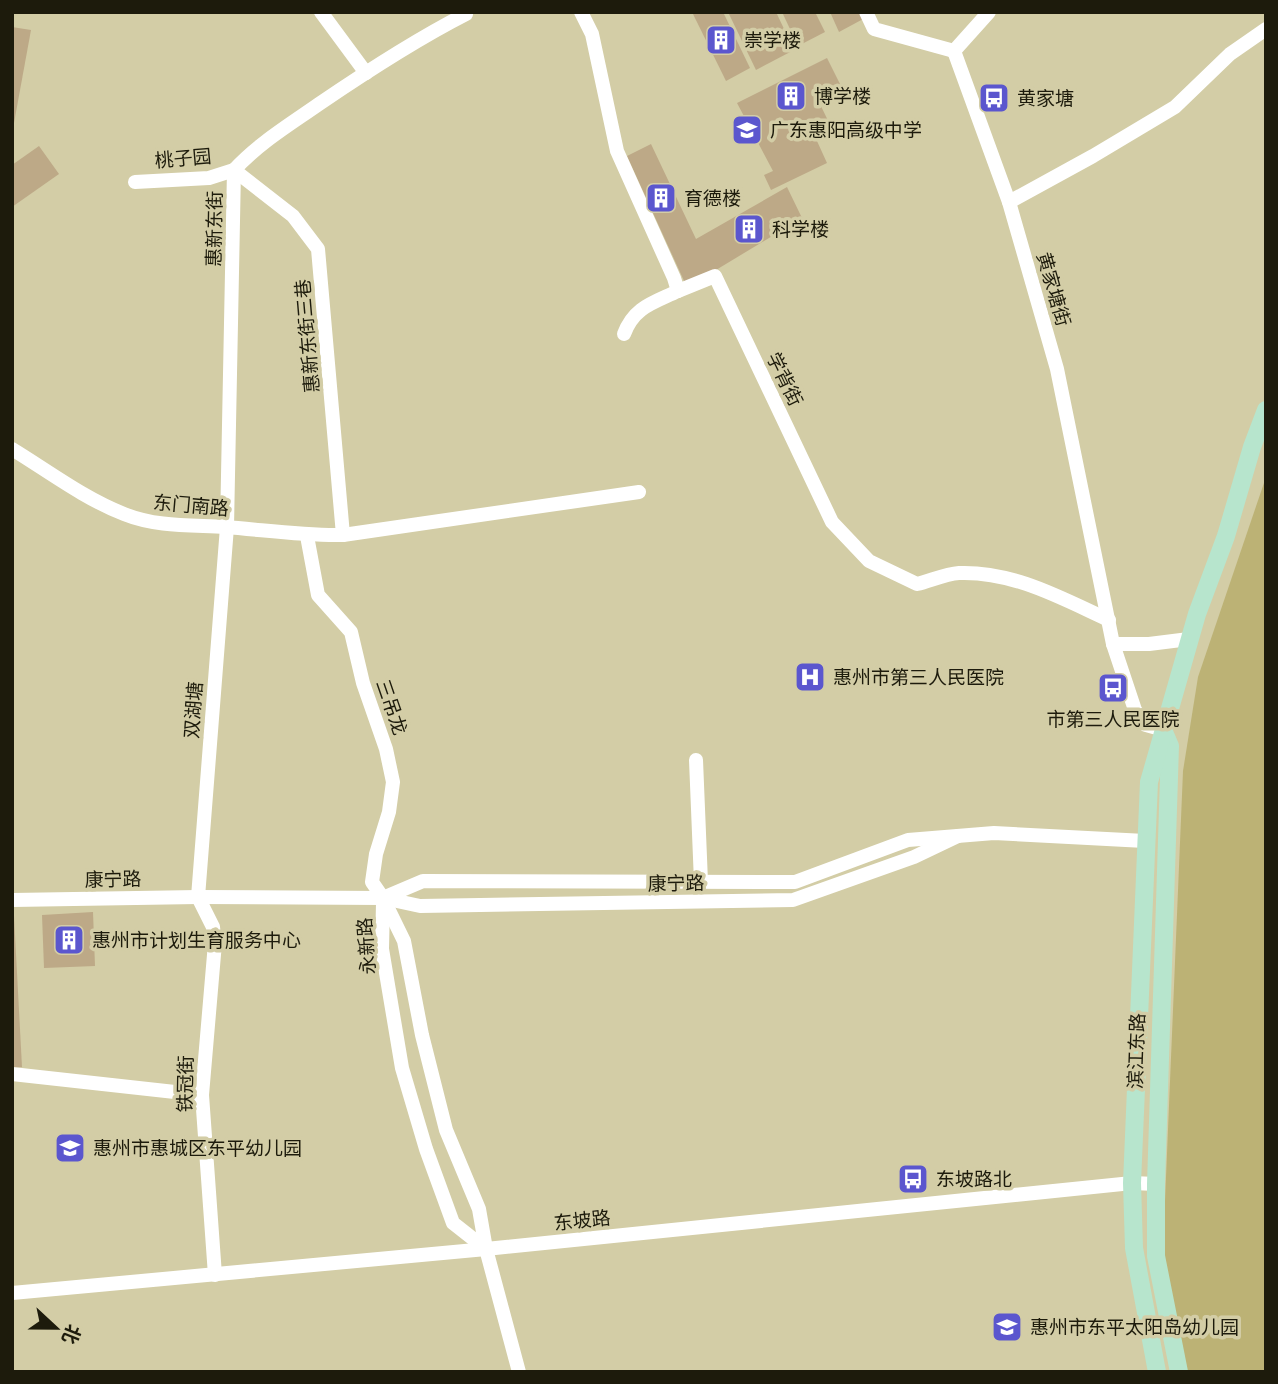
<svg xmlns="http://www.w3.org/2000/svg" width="1278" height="1384" font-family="Quicksand,'Noto Sans SC',sans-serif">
  <rect width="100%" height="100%" fill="#d3cda6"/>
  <polygon fill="#bcb275" points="1266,477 1266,1372 1187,1372 1163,1249 1183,771 1198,677"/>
  <g fill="#bda987">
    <polygon points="692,12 723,12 750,68 726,81"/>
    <polygon points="728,12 776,12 794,50 756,70"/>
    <polygon points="782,12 815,12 825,32 798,46"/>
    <polygon points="830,12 862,12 865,18 839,32"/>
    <polygon points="12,27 31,30 14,123 12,123"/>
    <polygon points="827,58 843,90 819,102 834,133 817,141 827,163 771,190 764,175 773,171 737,103"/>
    <polygon points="651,144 696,239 787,187 802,218 711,273 685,283 627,156"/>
    <polygon points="39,146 59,174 12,207 12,165"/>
    <polygon points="93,912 95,966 44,968 42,915"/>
    <polygon points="12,916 14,916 22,1067 12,1068"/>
  </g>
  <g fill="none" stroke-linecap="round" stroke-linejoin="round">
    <g stroke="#fff" stroke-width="14">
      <polyline points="321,12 366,73"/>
      <path d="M581,12L592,34L617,151L674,278L678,291L715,276L832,522L869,561L917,584C930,581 945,574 959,573C1013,571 1061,598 1109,620"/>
      <polyline points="866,12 874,29 954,51"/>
      <polyline points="954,51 1009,202 1057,369 1113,644 1135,710 1146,725 1164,730"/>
      <polyline points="954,51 989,12"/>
      <polyline points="135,182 209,178 234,170 293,216 318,249 343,535"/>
      <polyline points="1009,202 1093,156 1175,107 1230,54 1266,29"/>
      <path d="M624,334C634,307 653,303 678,291"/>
      <path d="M12,449C48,471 85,499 124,514C156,527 191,525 225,527C265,530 303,536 343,535L639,492"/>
      <polyline points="307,536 318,595 351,632 363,683 386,749 393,782 389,812 376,854 372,882 383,898 404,941 422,1035 446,1130 479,1209 486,1249 519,1372"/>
      <polyline points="1113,644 1149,644 1189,639"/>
      <polyline points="696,760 701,882"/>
      <polyline points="383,898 423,881 795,882 908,840 994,833 1145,841"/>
      <polyline points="12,900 198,897 383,898 420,906 793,900 914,857 958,836"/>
      <polyline points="383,903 382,949 402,1068 426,1149 453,1223 486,1249"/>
      <polyline points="12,1074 202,1095"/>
      <path d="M215,1275L202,1095L215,943L213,927L198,897L227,527L234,170C259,143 289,125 319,104C366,72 415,40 466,14"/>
      <polyline points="12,1293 486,1249 1132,1183 1156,1184"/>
    </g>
    <g stroke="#b7e5cd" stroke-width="18">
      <polyline points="1164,732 1170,746 1156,1184 1156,1256 1179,1372"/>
      <polyline points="1157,1372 1134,1248 1132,1183 1149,782 1197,614 1226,536 1252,447 1266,410"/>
    </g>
  </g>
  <defs>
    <g id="building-square" transform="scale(1.575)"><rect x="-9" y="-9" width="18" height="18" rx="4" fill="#5b56ce" stroke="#d3cda6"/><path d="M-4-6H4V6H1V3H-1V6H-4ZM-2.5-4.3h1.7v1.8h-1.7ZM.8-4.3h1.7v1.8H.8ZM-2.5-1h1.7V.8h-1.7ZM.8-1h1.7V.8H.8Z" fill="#fff"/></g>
    <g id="bus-square" transform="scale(1.575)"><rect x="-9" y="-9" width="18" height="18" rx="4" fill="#5b56ce" stroke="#d3cda6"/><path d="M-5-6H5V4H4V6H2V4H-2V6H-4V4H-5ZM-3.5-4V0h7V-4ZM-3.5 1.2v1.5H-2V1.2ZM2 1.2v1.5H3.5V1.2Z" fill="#fff"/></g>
    <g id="school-square" transform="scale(1.575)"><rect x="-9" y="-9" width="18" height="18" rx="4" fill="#5b56ce" stroke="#d3cda6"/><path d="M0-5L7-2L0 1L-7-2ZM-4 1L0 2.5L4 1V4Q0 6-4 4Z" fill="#fff"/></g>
    <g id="hospital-square" transform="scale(1.575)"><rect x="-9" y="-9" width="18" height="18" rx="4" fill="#5b56ce" stroke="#d3cda6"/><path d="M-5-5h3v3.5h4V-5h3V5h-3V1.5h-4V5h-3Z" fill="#fff"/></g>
  </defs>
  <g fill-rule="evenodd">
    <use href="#building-square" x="721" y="40"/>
    <use href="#building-square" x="791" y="96"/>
    <use href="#bus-square" x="994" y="98"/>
    <use href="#school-square" x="747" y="130"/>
    <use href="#building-square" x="661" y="198"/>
    <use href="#building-square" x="749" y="229"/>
    <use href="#hospital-square" x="810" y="677"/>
    <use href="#bus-square" x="1113" y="688"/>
    <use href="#building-square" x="69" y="940"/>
    <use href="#school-square" x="70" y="1148"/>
    <use href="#bus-square" x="913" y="1179"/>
    <use href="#school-square" x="1007" y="1327"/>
  </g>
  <g text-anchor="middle" stroke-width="7" stroke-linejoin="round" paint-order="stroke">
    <g font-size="19" fill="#1d1b0c" stroke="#d3cda6" text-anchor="start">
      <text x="744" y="47">崇学楼</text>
      <text x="814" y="103">博学楼</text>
      <text x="1017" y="105">黄家塘</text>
      <text x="770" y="137">广东惠阳高级中学</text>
      <text x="684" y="205">育德楼</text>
      <text x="772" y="236">科学楼</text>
      <text x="833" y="684">惠州市第三人民医院</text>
      <text x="1113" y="726" text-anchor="middle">市第三人民医院</text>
      <text x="92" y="947">惠州市计划生育服务中心</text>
      <text x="93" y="1155">惠州市惠城区东平幼儿园</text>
      <text x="936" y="1186">东坡路北</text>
      <text x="1030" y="1334">惠州市东平太阳岛幼儿园</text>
    </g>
    <g font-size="19" fill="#1d1b0c" stroke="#d3cda6">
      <text transform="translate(183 158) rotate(-5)" y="7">桃子园</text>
      <text transform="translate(214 229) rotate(-89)" y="7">惠新东街</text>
      <text transform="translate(1054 289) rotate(74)" y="7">黄家塘街</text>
      <text transform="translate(307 336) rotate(-95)" y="7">惠新东街三巷</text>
      <text transform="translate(785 379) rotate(64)" y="7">学背街</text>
      <text transform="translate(191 505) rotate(5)" y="7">东门南路</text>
      <text transform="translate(392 707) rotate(71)" y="7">三吊龙</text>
      <text transform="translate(193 710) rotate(-86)" y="7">双湖塘</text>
      <text transform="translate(113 879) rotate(-1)" y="7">康宁路</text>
      <text transform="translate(676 883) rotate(-1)" y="7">康宁路</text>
      <text transform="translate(366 946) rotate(-94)" y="7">永新路</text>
      <text transform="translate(1136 1051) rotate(-88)" y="7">滨江东路</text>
      <text transform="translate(185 1084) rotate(-89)" y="7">铁冠街</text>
      <text transform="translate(582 1220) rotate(-6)" y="7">东坡路</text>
    </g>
  </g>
  <rect width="1278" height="1384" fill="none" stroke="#1d1b0c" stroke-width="28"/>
  <g transform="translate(56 1328) rotate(112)" stroke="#d3cda6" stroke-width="5" paint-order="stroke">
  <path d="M0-5L12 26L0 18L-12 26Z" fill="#1d1b0c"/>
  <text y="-10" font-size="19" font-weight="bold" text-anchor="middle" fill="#1d1b0c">北</text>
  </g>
</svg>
